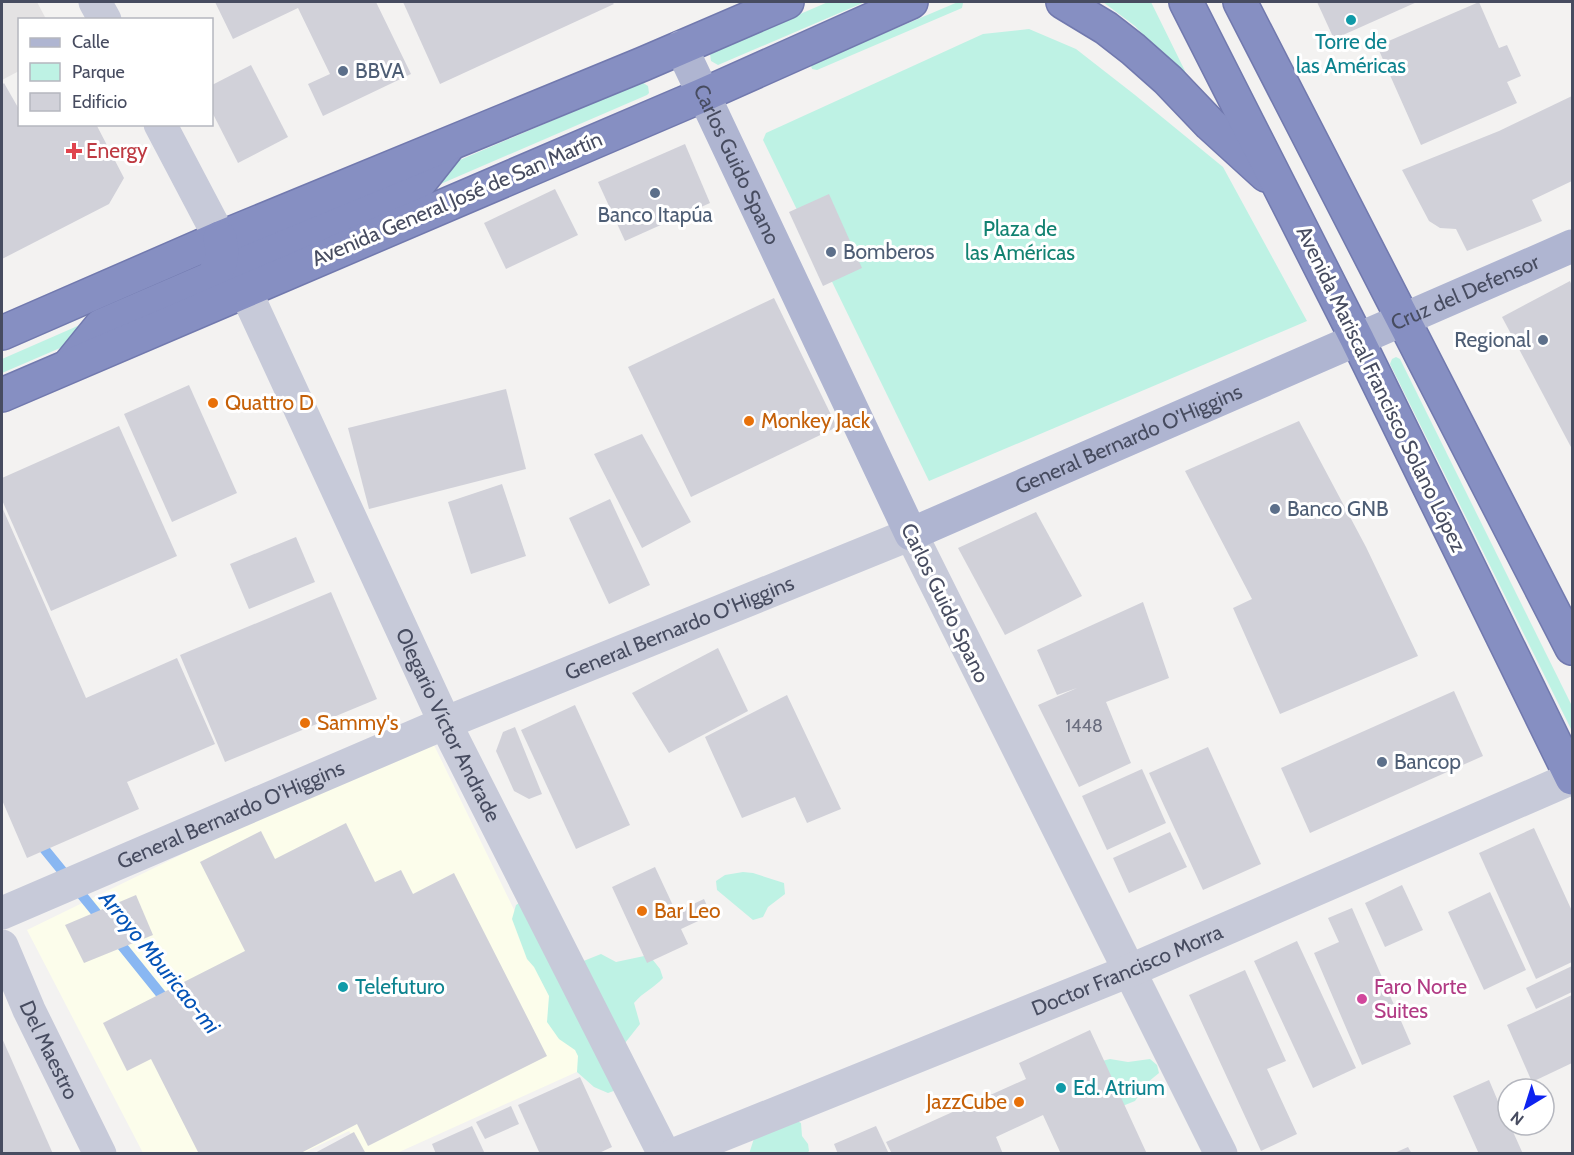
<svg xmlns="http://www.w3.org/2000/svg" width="1574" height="1155" font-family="Cabin,sans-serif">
  <rect width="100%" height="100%" fill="#f3f2f1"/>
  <polygon fill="#fcfdeb" points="433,743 590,1066 397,1153 363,1153 349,1131 303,1153 143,1153 27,930 238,827"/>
  <polygon fill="#e4e2e3" points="2,2 37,2 46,19 20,20 19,71 2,80"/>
  <g fill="#bef2e4">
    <polygon points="828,2 865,2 718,65 711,61 710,54 712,52"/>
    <polygon points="958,2 963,3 962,8 817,70 812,69 811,66 814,63"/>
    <polygon points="1103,2 1151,2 1185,71 1186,80 1135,26"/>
    <polygon points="1029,29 1076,49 1135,95 1223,167 1307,321 929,481 763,140 766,133 983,34"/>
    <polygon points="642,82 648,86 649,93 647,95 436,186 446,166"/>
    <polygon points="89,321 81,339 2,373 2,359"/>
    <polygon points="1396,357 1400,359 1572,706 1572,731 1390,364 1392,359"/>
    <polygon points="743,872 753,873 784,883 785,894 768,907 763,917 753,920 717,890 716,881 725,875"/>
    <path d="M524,900L581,962L601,954L616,962L649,955L660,969L663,978C654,988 643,992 634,1003L640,1024L625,1043L622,1088L608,1093L594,1087L577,1072L578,1056L575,1050L559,1039L547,1022L549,996L534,967L527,959L512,919L516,905Z"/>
    <polygon points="1110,1059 1128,1062 1150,1059 1157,1065 1159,1073 1148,1082 1135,1101 1120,1107 1102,1061"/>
    <polygon points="782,1113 801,1123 802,1136 808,1144 809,1151 807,1153 749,1154 758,1126"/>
  </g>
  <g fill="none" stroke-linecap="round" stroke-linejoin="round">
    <g stroke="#89b7f2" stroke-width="10">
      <polyline points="37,840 103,921"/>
      <polyline points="114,936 168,1003"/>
    </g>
  </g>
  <g fill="#d1d1d9">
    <polygon points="215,2 376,2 411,74 323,116 308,84 330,74 298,8 233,39"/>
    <polygon points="403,2 612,2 614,4 440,84"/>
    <polygon points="1317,2 1417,2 1334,39"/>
    <polygon points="1479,2 1499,48 1507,45 1521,76 1507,82 1517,103 1421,145 1377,46"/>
    <polygon points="251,65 288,137 238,163 212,112 212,85"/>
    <polygon points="4,83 20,111 20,124 96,124 124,178 109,204 2,259 2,85"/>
    <polygon points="1572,96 1572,181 1532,200 1542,221 1467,251 1456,229 1440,228 1429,221 1402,170 1499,131"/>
    <polygon points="685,144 710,203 625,241 598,182"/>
    <polygon points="555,189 578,235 506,269 484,223"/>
    <polygon points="829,194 862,268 823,286 789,212"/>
    <polygon points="1570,281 1572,286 1572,449 1502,317"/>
    <polygon points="774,298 837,427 691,497 628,367"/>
    <polygon points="189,385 237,493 172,522 124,414"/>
    <polygon points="506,389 526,469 369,509 348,428"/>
    <polygon points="1299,421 1366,547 1418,656 1280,714 1233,608 1252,599 1185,471"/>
    <polygon points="119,426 177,556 51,611 2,500 2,478"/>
    <polygon points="642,434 691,522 642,548 594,454"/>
    <polygon points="502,484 526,556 471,574 448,502"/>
    <polygon points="610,499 650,585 609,604 569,518"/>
    <polygon points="2,507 86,698 177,658 215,744 127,782 139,809 27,858 2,800"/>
    <polygon points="1036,512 1082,596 1005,635 958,548"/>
    <polygon points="296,537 315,582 249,609 230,564"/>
    <polygon points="331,592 377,699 225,762 180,655"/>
    <polygon points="1143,602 1169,678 1106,702 1131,763 1079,787 1038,705 1077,688 1057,695 1037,650"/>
    <polygon points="718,648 748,711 669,753 632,693"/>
    <polygon points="1454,691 1483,756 1310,833 1281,768"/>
    <polygon points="787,695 841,809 807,823 795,797 742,818 705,737"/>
    <polygon points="575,705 630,825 576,849 521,730"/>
    <polygon points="515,727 542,794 529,799 514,791 496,751 503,732"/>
    <polygon points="1208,747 1261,864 1203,890 1149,773"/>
    <polygon points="1142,769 1166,823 1107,850 1082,796"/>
    <polygon points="346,823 375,882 401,870 413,894 454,873 547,1056 368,1146 357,1124 299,1154 199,1154 151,1059 127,1071 103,1023 245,951 200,862 261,831 275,859"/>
    <polygon points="1534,828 1572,911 1572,962 1536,979 1479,853"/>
    <polygon points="1170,832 1187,867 1129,893 1113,858"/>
    <polygon points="655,867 676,912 704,899 711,915 681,929 688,944 647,963 612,887"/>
    <polygon points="1402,885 1423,930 1385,947 1365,903"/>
    <polygon points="1490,892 1526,970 1484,990 1448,912"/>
    <polygon points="136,895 153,935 84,963 65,925"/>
    <polygon points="1352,908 1411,1044 1362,1065 1314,953 1339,942 1328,918"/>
    <polygon points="1297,941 1356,1068 1313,1088 1254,961"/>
    <polygon points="1572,966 1572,992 1536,1009 1526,988"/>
    <polygon points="1245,970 1286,1061 1267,1069 1297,1134 1261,1151 1189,995"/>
    <polygon points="1572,995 1572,1063 1532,1082 1507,1025"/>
    <polygon points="1090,1030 1147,1154 1061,1154 1043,1115 996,1137 1003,1154 892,1154 886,1142 1026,1079 1019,1063"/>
    <polygon points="2,1038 53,1154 2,1154"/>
    <polygon points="580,1077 612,1147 597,1154 540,1154 518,1105"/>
    <polygon points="1489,1080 1508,1125 1510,1125 1523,1154 1479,1154 1453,1096"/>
    <polygon points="511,1106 519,1124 485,1139 476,1122"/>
    <polygon points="472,1126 485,1154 436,1154 432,1144"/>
    <polygon points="876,1126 889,1154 838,1154 834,1144"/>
    <polygon points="354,1132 366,1154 313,1154"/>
    <polygon points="1408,1147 1412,1154 1392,1154"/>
  </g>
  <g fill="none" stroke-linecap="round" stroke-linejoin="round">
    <g stroke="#7179ae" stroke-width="36">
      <g id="highway">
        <polyline points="1063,2 1106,28 1133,49 1168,80 1210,124 1266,175"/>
        <polyline points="1186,2 1357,339 1572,778"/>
        <polyline points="1240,2 1572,648"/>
        <path d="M245,290C241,279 235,271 243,260L419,183L449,145"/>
        <polyline points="2,333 220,238 643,64 787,2"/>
        <path d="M71,363L101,326L210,279C222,267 224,254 220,238"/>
        <polyline points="2,395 703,95 911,2"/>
      </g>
    </g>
    <g stroke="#c7cad9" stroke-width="33">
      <polyline points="95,2 105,20"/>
      <polyline points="160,124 220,238"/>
      <path id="s1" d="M245,290L445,723L664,1154"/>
      <path id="s2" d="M2,913L445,723L911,534L1221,1154"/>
      <path id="s3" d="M2,946L29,1010L100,1154"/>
      <path id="s4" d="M675,1154L1129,971L1572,778"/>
    </g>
    <path stroke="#afb5d1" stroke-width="33" id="s5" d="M681,47L911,534L1572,246"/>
    <use href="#highway" stroke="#868fc2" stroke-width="33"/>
  </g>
  <g fill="#0f9aa8" stroke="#fff" stroke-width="2">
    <circle cx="1351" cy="20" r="6"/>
    <circle cx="343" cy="987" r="6"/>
    <circle cx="1061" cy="1088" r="6"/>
  </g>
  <g fill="#5c6f8a" stroke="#fff" stroke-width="2">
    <circle cx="343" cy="71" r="6"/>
    <circle cx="655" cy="193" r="6"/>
    <circle cx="831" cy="252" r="6"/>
    <circle cx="1543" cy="340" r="6"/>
    <circle cx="1275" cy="509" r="6"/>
    <circle cx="1382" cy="762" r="6"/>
  </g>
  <path fill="#e0444e" stroke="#fff" stroke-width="2" d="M71 142h6v6h6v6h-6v6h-6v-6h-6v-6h6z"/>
  <g fill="#e8710a" stroke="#fff" stroke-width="2">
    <circle cx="213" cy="403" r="6"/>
    <circle cx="749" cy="421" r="6"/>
    <circle cx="305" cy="723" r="6"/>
    <circle cx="642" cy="911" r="6"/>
    <circle cx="1019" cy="1102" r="6"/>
  </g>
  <circle fill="#d1479c" stroke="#fff" stroke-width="2" cx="1362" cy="999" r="6"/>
  <g text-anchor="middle" stroke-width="6" stroke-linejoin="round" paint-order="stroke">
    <g font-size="18" fill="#6a6d7e">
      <text x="1084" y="732">1448</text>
    </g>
    <g font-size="21" fill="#0d838f" stroke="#fff" text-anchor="start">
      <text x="1351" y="49" text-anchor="middle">Torre de<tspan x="1351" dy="24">las Américas</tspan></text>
      <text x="355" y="994">Telefuturo</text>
      <text x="1073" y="1095">Ed. Atrium</text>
    </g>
    <g font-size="21" fill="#4e5e75" stroke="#fff" text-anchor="start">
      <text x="355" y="78">BBVA</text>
      <text x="655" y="222" text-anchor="middle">Banco Itapúa</text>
      <text x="843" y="259">Bomberos</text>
      <text x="1531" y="347" text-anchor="end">Regional</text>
      <text x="1287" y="516">Banco GNB</text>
      <text x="1394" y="769">Bancop</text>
    </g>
    <g font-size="21" fill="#be3a42" stroke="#fff" text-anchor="start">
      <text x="86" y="158">Energy</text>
    </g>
    <g font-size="21" fill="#474c60" stroke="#fff">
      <text dy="7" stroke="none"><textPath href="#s5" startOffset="130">Carlos Guido Spano</textPath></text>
      <text transform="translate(457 199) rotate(-23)" y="7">Avenida General José de San Martín</text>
      <text dy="7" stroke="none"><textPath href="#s5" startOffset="1143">Cruz del Defensor</textPath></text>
      <text transform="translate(1381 389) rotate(64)" y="7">Avenida Mariscal Francisco Solano López</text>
      <text dy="7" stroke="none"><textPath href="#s5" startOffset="776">General Bernardo O'Higgins</textPath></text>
      <text transform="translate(945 603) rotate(64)" y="7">Carlos Guido Spano</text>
      <text dy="7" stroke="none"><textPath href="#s2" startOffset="735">General Bernardo O'Higgins</textPath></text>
      <text dy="7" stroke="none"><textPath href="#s1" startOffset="480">Olegario Víctor Andrade</textPath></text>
      <text dy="7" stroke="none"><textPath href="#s2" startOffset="249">General Bernardo O'Higgins</textPath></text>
      <text dy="7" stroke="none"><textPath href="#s4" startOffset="488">Doctor Francisco Morra</textPath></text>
      <text dy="7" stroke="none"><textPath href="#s3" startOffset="114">Del Maestro</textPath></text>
    </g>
    <g font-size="21" fill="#128271" stroke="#fff">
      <text x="1020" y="236">Plaza de<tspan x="1020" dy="24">las Américas</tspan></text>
    </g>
    <g font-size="21" fill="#c56008" stroke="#fff" text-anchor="start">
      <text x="225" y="410">Quattro D</text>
      <text x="761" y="428">Monkey Jack</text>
      <text x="317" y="730">Sammy's</text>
      <text x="654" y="918">Bar Leo</text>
      <text x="1007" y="1109" text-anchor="end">JazzCube</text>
    </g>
    <g font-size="21" fill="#b23c85" stroke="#fff" text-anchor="start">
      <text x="1374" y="994">Faro Norte<tspan x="1374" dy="24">Suites</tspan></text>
    </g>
    <g font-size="22" font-style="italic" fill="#0453b7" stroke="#fff">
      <text transform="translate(160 962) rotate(51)" y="8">Arroyo Mburicao-mi</text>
    </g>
  </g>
  <rect width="1574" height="1155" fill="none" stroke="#474c60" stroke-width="6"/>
  <rect x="18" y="18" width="195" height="108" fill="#ffffff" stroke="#b5b7bf" stroke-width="1.5"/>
  <rect x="30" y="38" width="30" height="9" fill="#afb5d1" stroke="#b5b7bf" stroke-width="1.5"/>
  <text x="72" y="48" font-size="18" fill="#474c60">Calle</text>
  <rect x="30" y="63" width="30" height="18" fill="#bef2e4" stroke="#b5b7bf" stroke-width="1.5"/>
  <text x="72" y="78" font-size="18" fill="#474c60">Parque</text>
  <rect x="30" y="93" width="30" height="18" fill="#d1d1d9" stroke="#b5b7bf" stroke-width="1.5"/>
  <text x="72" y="108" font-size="18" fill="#474c60">Edificio</text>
  <g transform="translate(1526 1107) rotate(218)"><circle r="28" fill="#ffffff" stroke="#b5b7bf" stroke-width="1.5"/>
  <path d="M0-4.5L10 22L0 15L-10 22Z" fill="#0e23f0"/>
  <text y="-9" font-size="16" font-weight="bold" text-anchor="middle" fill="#474c60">N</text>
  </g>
</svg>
